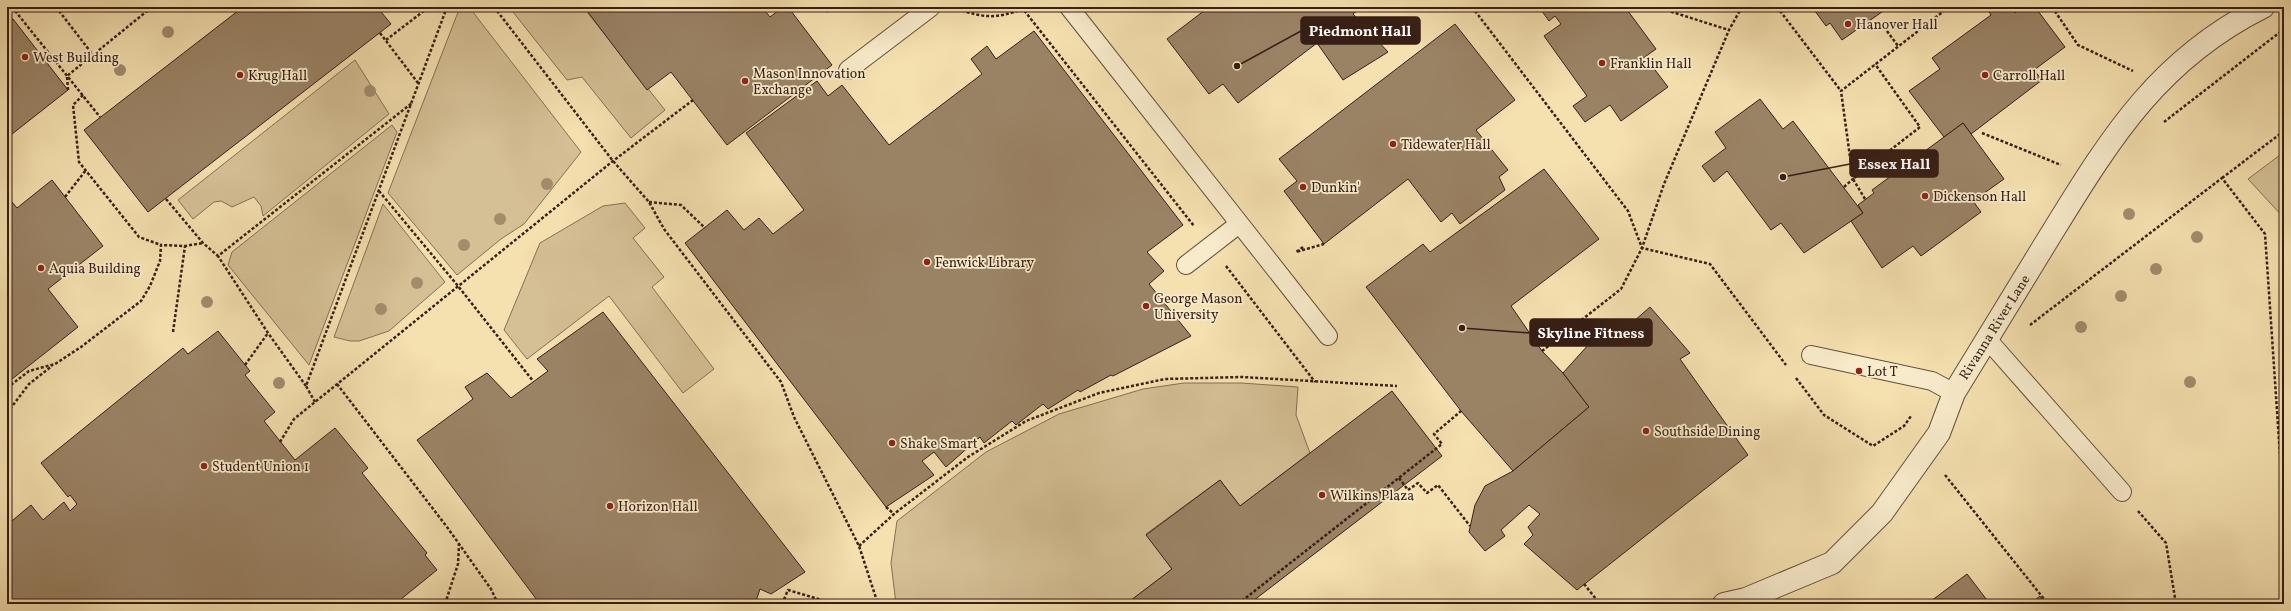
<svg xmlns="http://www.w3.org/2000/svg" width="2291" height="611" font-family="Vollkorn,serif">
  <rect width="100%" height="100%" fill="#f5e0af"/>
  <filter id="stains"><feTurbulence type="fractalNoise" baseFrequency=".005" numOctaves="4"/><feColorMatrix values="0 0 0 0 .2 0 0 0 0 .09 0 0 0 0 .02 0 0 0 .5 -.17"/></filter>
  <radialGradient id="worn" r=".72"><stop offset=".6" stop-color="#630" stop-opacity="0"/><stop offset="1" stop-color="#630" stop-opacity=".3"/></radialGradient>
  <g fill="#d5bf95" stroke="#866f55">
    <polygon points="460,7 469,7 581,152 524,224 501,239 457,275 388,193"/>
    <polygon points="509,7 583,7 665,110 631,138 582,77 567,80"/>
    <polygon points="822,7 856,7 826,12"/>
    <polygon points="355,60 389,114 263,216 261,206 254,197 232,207 221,201 214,202 193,219 178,200"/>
    <polygon points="392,125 397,132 309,365 228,265 232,252"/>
    <polygon points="2284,152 2284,218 2248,179"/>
    <polygon points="625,203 645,228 633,238 664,277 652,287 714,369 683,393 609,296 527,359 504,330 540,243 603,206"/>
    <polygon points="383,204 445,282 389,331 359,341 350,341 334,337"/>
    <polygon points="1184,383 1241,383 1298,387 1296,415 1310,453 1240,506 1220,480 1146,534 1172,569 1126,604 896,604 891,563 897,521 986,452 1059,414 1143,389"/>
  </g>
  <g fill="#9a8365" stroke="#371f15">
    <polygon points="243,7 377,7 391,24 148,212 84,130"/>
    <polygon points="584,7 762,7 770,17 783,7 788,7 832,65 727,145 671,72 647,90"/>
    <polygon points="1209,7 1357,7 1359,9 1353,14 1388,52 1343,80 1317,43 1238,103 1223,84 1209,94 1167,39"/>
    <polygon points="1539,7 1625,7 1656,49 1639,61 1646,70 1652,66 1668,87 1621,121 1610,105 1585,122 1573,106 1587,96 1544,36 1561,24 1555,16 1549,21"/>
    <polygon points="1812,7 1889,7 1842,40 1830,23 1826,26"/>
    <polygon points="1986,7 2011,7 2015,13 2023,7 2035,7 2065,47 2034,70 2042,80 1971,134 1963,123 1944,137 1909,91 1940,69 1932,58 1991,15"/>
    <polygon points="13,19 68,90 7,138 7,23"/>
    <polygon points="1455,24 1515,100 1476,130 1508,170 1499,177 1505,190 1460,224 1452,213 1441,222 1408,179 1324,244 1284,191 1297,181 1279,159"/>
    <polygon points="1034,31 1183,225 1147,252 1164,271 1149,284 1191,336 1113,376 1111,375 1080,392 1078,390 1048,409 1043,404 1016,425 1012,421 984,443 980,437 946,467 934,452 922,461 934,475 886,507 685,243 727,210 744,230 759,218 773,234 804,210 746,133 817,81 828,96 842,85 889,145 982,74 971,59 987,46 996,59"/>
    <polygon points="1760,99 1783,129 1793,121 1863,213 1804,253 1781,223 1771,230 1727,171 1714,182 1702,166 1726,148 1715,132"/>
    <polygon points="1963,123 2004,179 1973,201 1981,212 1921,256 1913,246 1882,268 1851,221 1863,213 1858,205 1874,193 1872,190"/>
    <polygon points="1544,169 1599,239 1511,306 1542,351 1563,373 1589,407 1513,471 1461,411 1366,287 1423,244 1430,252"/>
    <polygon points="52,180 103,246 48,289 78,327 7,383 7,196 17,208"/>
    <polygon points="1650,307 1690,353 1680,359 1748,455 1577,590 1524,544 1533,535 1528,527 1540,514 1529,505 1501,530 1505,536 1485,551 1469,532 1475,505 1485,486 1513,471 1589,407 1563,373 1607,324 1618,335"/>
    <polygon points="603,312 805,572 771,594 760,589 755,604 540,604 417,440 473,399 465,387 487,373 511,398 548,371 537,359"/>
    <polygon points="218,331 250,371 245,375 275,412 264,421 295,460 335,428 368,468 362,473 427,553 425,555 437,570 395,604 7,604 7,525 31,505 43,520 64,502 70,511 77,504 70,495 68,497 41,463 183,348 188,354"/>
    <polygon points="1392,391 1442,456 1249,604 1126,604 1172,569 1146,535 1220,480 1240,506"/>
    <polygon points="1967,574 1990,604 1927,604"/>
    <polygon points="2040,596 2045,604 2030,604"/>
  </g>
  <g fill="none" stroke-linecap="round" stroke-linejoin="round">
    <g stroke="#664f3c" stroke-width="20">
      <g id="lane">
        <polyline points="1069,7 1328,336"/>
        <polyline points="848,70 931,7"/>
        <polyline points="1186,265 1239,224"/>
        <polyline points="1987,339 2122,492"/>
        <polyline points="1811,355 1932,381 1954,393"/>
      </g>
    </g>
    <g stroke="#664f3c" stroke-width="24">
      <path id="street" d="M1724,604L1746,599L1832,563L1882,513L1939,433L1954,393C1986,340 2018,288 2050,236C2110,139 2157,60 2263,7"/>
    </g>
    <g stroke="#371f15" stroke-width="2.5" stroke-dasharray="3 2" stroke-linecap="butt">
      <polyline points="12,7 100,117"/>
      <polyline points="56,7 93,55"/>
      <polyline points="494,7 613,161 649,202 664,229 781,382 794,417 859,546 878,604"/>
      <polyline points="1472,7 1628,211 1642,248 1710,264 1786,365"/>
      <polyline points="1662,7 1672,12 1729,30"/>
      <polyline points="1777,7 1841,91"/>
      <polyline points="2021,7 2022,8"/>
      <polyline points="2052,7 2078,45 2133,71"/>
      <path d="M957,9C985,18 995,19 1023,9L1194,226"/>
      <polyline points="1881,23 1898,46"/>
      <polyline points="380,33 418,83"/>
      <polyline points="386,40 429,7"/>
      <polyline points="68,90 67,76 152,7"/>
      <polyline points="83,95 73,105 79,162 139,237 161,245"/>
      <polyline points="2164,122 2284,29"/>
      <polyline points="1982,133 2061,165"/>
      <polyline points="2222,178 2284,131"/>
      <polyline points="1844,187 1853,179 1841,91 1949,7"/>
      <polyline points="379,191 458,286 533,381"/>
      <polyline points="65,197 86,170"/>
      <polyline points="166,199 203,243 218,256"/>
      <polyline points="1865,199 1853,179 1920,127 1875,64"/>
      <polyline points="649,202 681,205 705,228"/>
      <polyline points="1303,247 1296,252 1324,244"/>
      <polyline points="1226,266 1315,382"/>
      <polyline points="2030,325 2222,178 2265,234 2284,514"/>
      <polyline points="173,332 185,246"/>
      <polyline points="1542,351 1621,289 1642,248 1664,184 1729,30 1742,7"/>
      <polyline points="245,365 268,333"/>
      <polyline points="1796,378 1824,415 1873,446 1904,426 1911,416"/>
      <polyline points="337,384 447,527 491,589 498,604"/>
      <polyline points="306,386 268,333 218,256 412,103"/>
      <polyline points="7,388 29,371 55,364 81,347 141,301 150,286 160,261 161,245 185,246 203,243"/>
      <polyline points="315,402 306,386 447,7"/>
      <polyline points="7,413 29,384 52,366"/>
      <polyline points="280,442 294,419 613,161 693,100"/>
      <polyline points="1945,475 2048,604"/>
      <polyline points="1399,478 1408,490 1418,483 1427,493 1438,485 1470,526"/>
      <polyline points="886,507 894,514"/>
      <polyline points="2138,511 2166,543 2176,604"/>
      <polyline points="859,546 894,514 968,457 1026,421 1099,393 1165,379 1242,377 1397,386"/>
      <polyline points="1584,584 1600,604"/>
      <polyline points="445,604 458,564 459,544"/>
      <polyline points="782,604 788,590 835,604"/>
      <polyline points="1238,604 1442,444 1434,434 1461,411"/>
    </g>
    <use href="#lane" stroke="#f8ebcb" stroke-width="18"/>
    <use href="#street" stroke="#f8ebcb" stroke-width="22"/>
  </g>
  <g fill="#a28c6c">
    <circle cx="168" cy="32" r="6"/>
    <circle cx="120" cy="70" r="6"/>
    <circle cx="370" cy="91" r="6"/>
    <circle cx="547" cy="184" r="6"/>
    <circle cx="2129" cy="214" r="6"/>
    <circle cx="500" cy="219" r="6"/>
    <circle cx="2197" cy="237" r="6"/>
    <circle cx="464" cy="245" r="6"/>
    <circle cx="2156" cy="269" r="6"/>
    <circle cx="417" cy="283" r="6"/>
    <circle cx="2121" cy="296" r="6"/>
    <circle cx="207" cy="302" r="6"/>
    <circle cx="381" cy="309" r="6"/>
    <circle cx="2081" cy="327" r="6"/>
    <circle cx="2190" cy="382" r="6"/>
    <circle cx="279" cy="383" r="6"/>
  </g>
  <g fill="#8f2418" stroke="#f8ebcb" stroke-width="1.5">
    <circle cx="1848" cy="24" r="4"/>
    <circle cx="25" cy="57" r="4"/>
    <circle cx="1602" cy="63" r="4"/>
    <circle cx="240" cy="75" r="4"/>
    <circle cx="1985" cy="75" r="4"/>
    <circle cx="745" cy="81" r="4"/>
    <circle cx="1393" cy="144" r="4"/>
    <circle cx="1303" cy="187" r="4"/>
    <circle cx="1925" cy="196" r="4"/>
    <circle cx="927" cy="262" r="4"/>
    <circle cx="41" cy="268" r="4"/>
    <circle cx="1146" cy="306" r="4"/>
    <circle cx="1859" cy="371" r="4"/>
    <circle cx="1646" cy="431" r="4"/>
    <circle cx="892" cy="443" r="4"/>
    <circle cx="204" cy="466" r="4"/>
    <circle cx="1322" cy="495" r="4"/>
    <circle cx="610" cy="506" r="4"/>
  </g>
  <g text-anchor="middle" stroke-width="3.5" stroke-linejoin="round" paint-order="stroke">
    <g font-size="14" fill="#371f15" stroke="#f8ebcb" text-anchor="start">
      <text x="1856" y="29">Hanover Hall</text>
      <text x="33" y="62">West Building</text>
      <text x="1610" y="68">Franklin Hall</text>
      <text x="753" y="78">Mason Innovation<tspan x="753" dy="16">Exchange</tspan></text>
      <text x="248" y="80">Krug Hall</text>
      <text x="1993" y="80">Carroll Hall</text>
      <text x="1401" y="149">Tidewater Hall</text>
      <text x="1311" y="192">Dunkin'</text>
      <text x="1933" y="201">Dickenson Hall</text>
      <text x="935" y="267">Fenwick Library</text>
      <text x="49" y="273">Aquia Building</text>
      <text x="1154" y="303">George Mason<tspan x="1154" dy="16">University</tspan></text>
      <text x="1867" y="376">Lot T</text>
      <text x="1654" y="436">Southside Dining</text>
      <text x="900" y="448">Shake Smart</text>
      <text x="212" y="471">Student Union 1</text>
      <text x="1330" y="500">Wilkins Plaza</text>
      <text x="618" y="511">Horizon Hall</text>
    </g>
    <g font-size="14" fill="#371f15" stroke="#f8ebcb">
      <text transform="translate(1994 327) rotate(-58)" y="5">Rivanna River Lane</text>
    </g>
  </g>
  <path fill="none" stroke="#371f15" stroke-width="1.5" d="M1237 66L1301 31M1783 177L1850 164M1462 328L1530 333"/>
  <g fill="#371f15" stroke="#f8ebcb" stroke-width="1.5">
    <circle cx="1237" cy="66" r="4"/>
    <circle cx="1783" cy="177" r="4"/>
    <circle cx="1462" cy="328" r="4"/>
  </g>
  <g fill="#371f15" stroke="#371f15" stroke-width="1.5">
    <rect x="1301" y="17" width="119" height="27" rx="4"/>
    <rect x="1850" y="150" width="88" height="27" rx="4"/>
    <rect x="1530" y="319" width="122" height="27" rx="4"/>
  </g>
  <g font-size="15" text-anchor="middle" font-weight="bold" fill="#fff">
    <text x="1360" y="36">Piedmont Hall</text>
    <text x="1894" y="169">Essex Hall</text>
    <text x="1591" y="338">Skyline Fitness</text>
  </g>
  <rect width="2291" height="611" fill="none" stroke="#f5e0af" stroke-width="24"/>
  <rect x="8" y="8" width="2275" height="595" fill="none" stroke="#371f15" stroke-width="2"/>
  <rect x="12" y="12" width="2267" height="587" fill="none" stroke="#371f15"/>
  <rect width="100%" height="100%" filter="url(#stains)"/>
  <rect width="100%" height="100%" fill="url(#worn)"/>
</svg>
